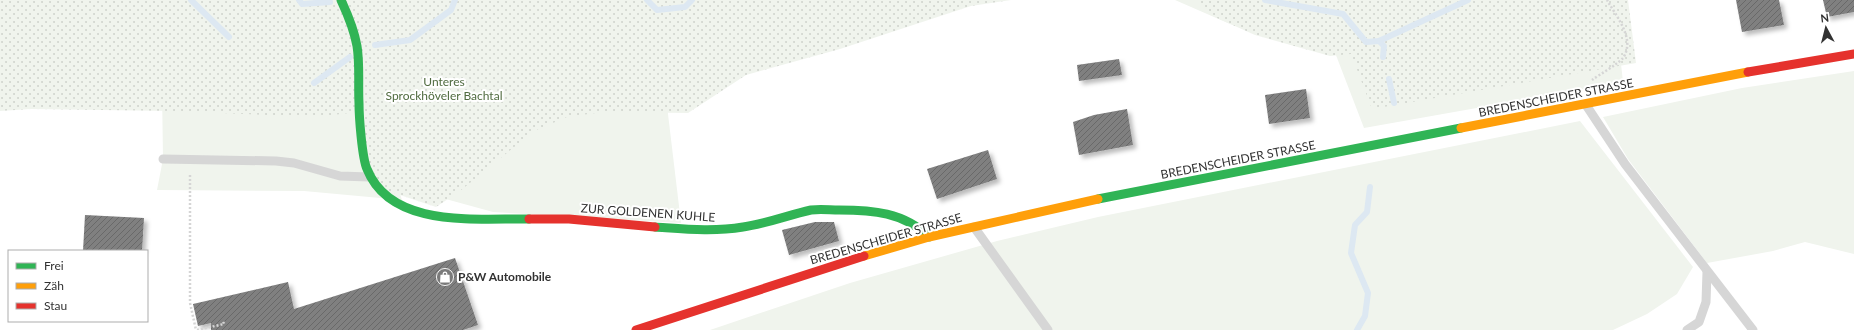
<svg xmlns="http://www.w3.org/2000/svg" width="1854" height="330" font-family="Lato,sans-serif">
  <defs>
    <pattern id="park-dots" width="8" height="8" patternUnits="userSpaceOnUse"><rect width="8" height="8" fill="#f0f4ed"/><path d="M2 2h.1M6 6h.1" fill="none" stroke="#ced2cc" stroke-width="1.8" stroke-linecap="round"/></pattern>
    <pattern id="building-hatch" width="6" height="6" patternUnits="userSpaceOnUse"><rect width="6" height="6" fill="#808080"/><path d="M-1 1l2-2M0 6l6-6M5 7l2-2" fill="none" stroke="#696969"/></pattern>
    <filter id="shadow"><feDropShadow dx="3.5" dy="3.5" stdDeviation="2" flood-color="#0004"/></filter>
  </defs>
  <rect width="100%" height="100%" fill="#fff"/>
  <g fill="#f0f4ed">
    <polygon points="0,0 339,0 402,200 304,191 157,190 163,159 162,90"/>
    <polygon points="1175,0 1614,0 1623,82 1364,128 1334,50 1230,24"/>
    <polygon points="1854,71 1854,254 1805,242 1773,251 1707,263 1628,159 1603,117 1742,88"/>
    <polygon points="665,89 681,223 493,212 402,187 370,153"/>
    <polygon points="1580,121 1693,267 1677,294 1647,314 1613,330 710,330 850,283 997,241 1098,217"/>
  </g>
  <g fill="url(#park-dots)">
    <polygon points="0,0 1011,0 971,6 840,49 746,75 688,113 603,112 567,117 534,131 460,191 436,207 373,186 358,112 316,117 172,111 31,109 0,111"/>
    <polygon points="1195,0 1628,0 1636,63 1372,109 1351,54 1330,56 1255,35 1217,18"/>
  </g>
  <g fill="none" stroke-linecap="round" stroke-linejoin="round">
    <g stroke="#dde8f2" stroke-width="6">
      <polyline points="191,0 229,37"/>
      <polyline points="299,0 302,4 330,2"/>
      <polyline points="647,0 657,10 685,7 692,0"/>
      <polyline points="1265,0 1343,14 1366,42 1379,41 1468,0"/>
      <polyline points="1379,41 1384,46 1383,57"/>
      <polyline points="375,45 410,40 451,10 455,0"/>
      <polyline points="1389,79 1394,103"/>
      <polyline points="314,83 350,57"/>
      <polyline points="1357,330 1365,316 1368,293 1351,253 1355,225 1367,212 1370,187"/>
    </g>
  </g>
  <g fill="url(#building-hatch)" filter="url(#shadow)">
    <polygon points="1736,0 1779,0 1784,25 1742,32"/>
    <polygon points="1823,0 1854,0 1854,12 1827,17"/>
    <polygon points="1119,59 1122,75 1079,81 1077,65"/>
    <polygon points="1306,89 1310,118 1269,124 1265,95"/>
    <polygon points="1127,109 1133,145 1079,155 1073,122 1094,115"/>
    <polygon points="988,150 997,179 937,199 927,169"/>
    <polygon points="85,215 144,218 142,251 83,251"/>
    <polygon points="815,222 834,222 839,241 789,255 782,230"/>
    <polygon points="455,258 478,325 463,330 211,330 211,323 198,326 193,304 288,282 294,309"/>
  </g>
  <g fill="none" stroke-linecap="round" stroke-linejoin="round">
    <g stroke="#d5d5d5" stroke-width="2.5" stroke-dasharray="2 2" stroke-linecap="butt">
      <path d="M1592,80C1600,74 1617,65 1623,58C1636,39 1616,16 1607,0"/>
      <polyline points="190,175 190,303 196,330"/>
      <polyline points="197,330 224,324 223,321"/>
    </g>
    <g stroke="#d6d6d6" stroke-width="9">
      <polyline points="1586,105 1625,164 1753,330"/>
      <polyline points="163,159 276,161 294,163 340,176 369,177"/>
      <polyline points="974,227 1048,330"/>
      <polyline points="1687,330 1699,322 1706,302 1707,272"/>
    </g>
    <g stroke="#30b455" stroke-width="9">
      <path d="M341,0C348,15 354,29 357,46C360,64 358,84 359,103C359,116 362,158 367,169C391,229 477,218 529,219"/>
      <polyline points="1098,199 1461,128"/>
      <path d="M655,227C685,229 713,232 743,227C766,224 788,215 811,210C820,209 830,210 839,210C872,210 904,212 929,237"/>
    </g>
    <g stroke="#ff9f0a" stroke-width="9">
      <polyline points="1461,128 1748,72"/>
      <polyline points="864,256 929,237 1098,199"/>
    </g>
    <g stroke="#e5322d" stroke-width="9">
      <polyline points="1748,72 1854,54"/>
      <polyline points="529,219 569,219 655,227"/>
      <polyline points="636,330 864,256"/>
    </g>
  </g>
  <defs>
    <g id="shop-disc" transform="scale(0.9)"><circle r="9.5" fill="#7a7a7a" stroke="#fff"/><path d="M-5-2.5h2.3a2.7 3.5 0 0 1 5.4 0H5L5.5 6h-11ZM-1.5-2.5h3a1.5 2.3 0 0 0-3 0Z" fill="#fff"/></g>
  </defs>
  <g fill-rule="evenodd">
    <use href="#shop-disc" x="445" y="277"/>
  </g>
  <g text-anchor="middle" stroke-width="4" stroke-linejoin="round" paint-order="stroke">
    <g font-size="12" fill="#516c41" stroke="#fff">
      <text x="444" y="86">Unteres<tspan x="444" dy="14">Sprockhöveler Bachtal</tspan></text>
    </g>
    <g font-size="12" fill="#323232" stroke="#fff">
      <text transform="translate(1556 98) rotate(-11)" y="4">BREDENSCHEIDER STRASSE</text>
      <text transform="translate(1238 160) rotate(-11)" y="4">BREDENSCHEIDER STRASSE</text>
      <text transform="translate(648 213) rotate(4)" y="4">ZUR GOLDENEN KUHLE</text>
      <text transform="translate(886 239) rotate(-16)" y="4">BREDENSCHEIDER STRASSE</text>
    </g>
    <g font-size="12" font-weight="bold" fill="#323232" stroke="#fff" text-anchor="start">
      <text x="458" y="281">P&amp;W Automobile</text>
    </g>
  </g>
  <rect x="8" y="250" width="140" height="72" fill="#ffffff" stroke="#adadad"/>
  <rect x="16" y="263" width="20" height="6" fill="#30b455" stroke="#adadad"/>
  <text x="44" y="270" font-size="12" fill="#323232">Frei</text>
  <rect x="16" y="283" width="20" height="6" fill="#ff9f0a" stroke="#adadad"/>
  <text x="44" y="290" font-size="12" fill="#323232">Zäh</text>
  <rect x="16" y="303" width="20" height="6" fill="#e5322d" stroke="#adadad"/>
  <text x="44" y="310" font-size="12" fill="#323232">Stau</text>
  <g transform="translate(1826 28) rotate(353)" stroke="#ffffff" stroke-width="3" paint-order="stroke">
  <path d="M0-3L7 15L0 10L-7 15Z" fill="#323232"/>
  <text y="-6" font-size="11" font-weight="bold" text-anchor="middle" fill="#323232">N</text>
  </g>
</svg>
